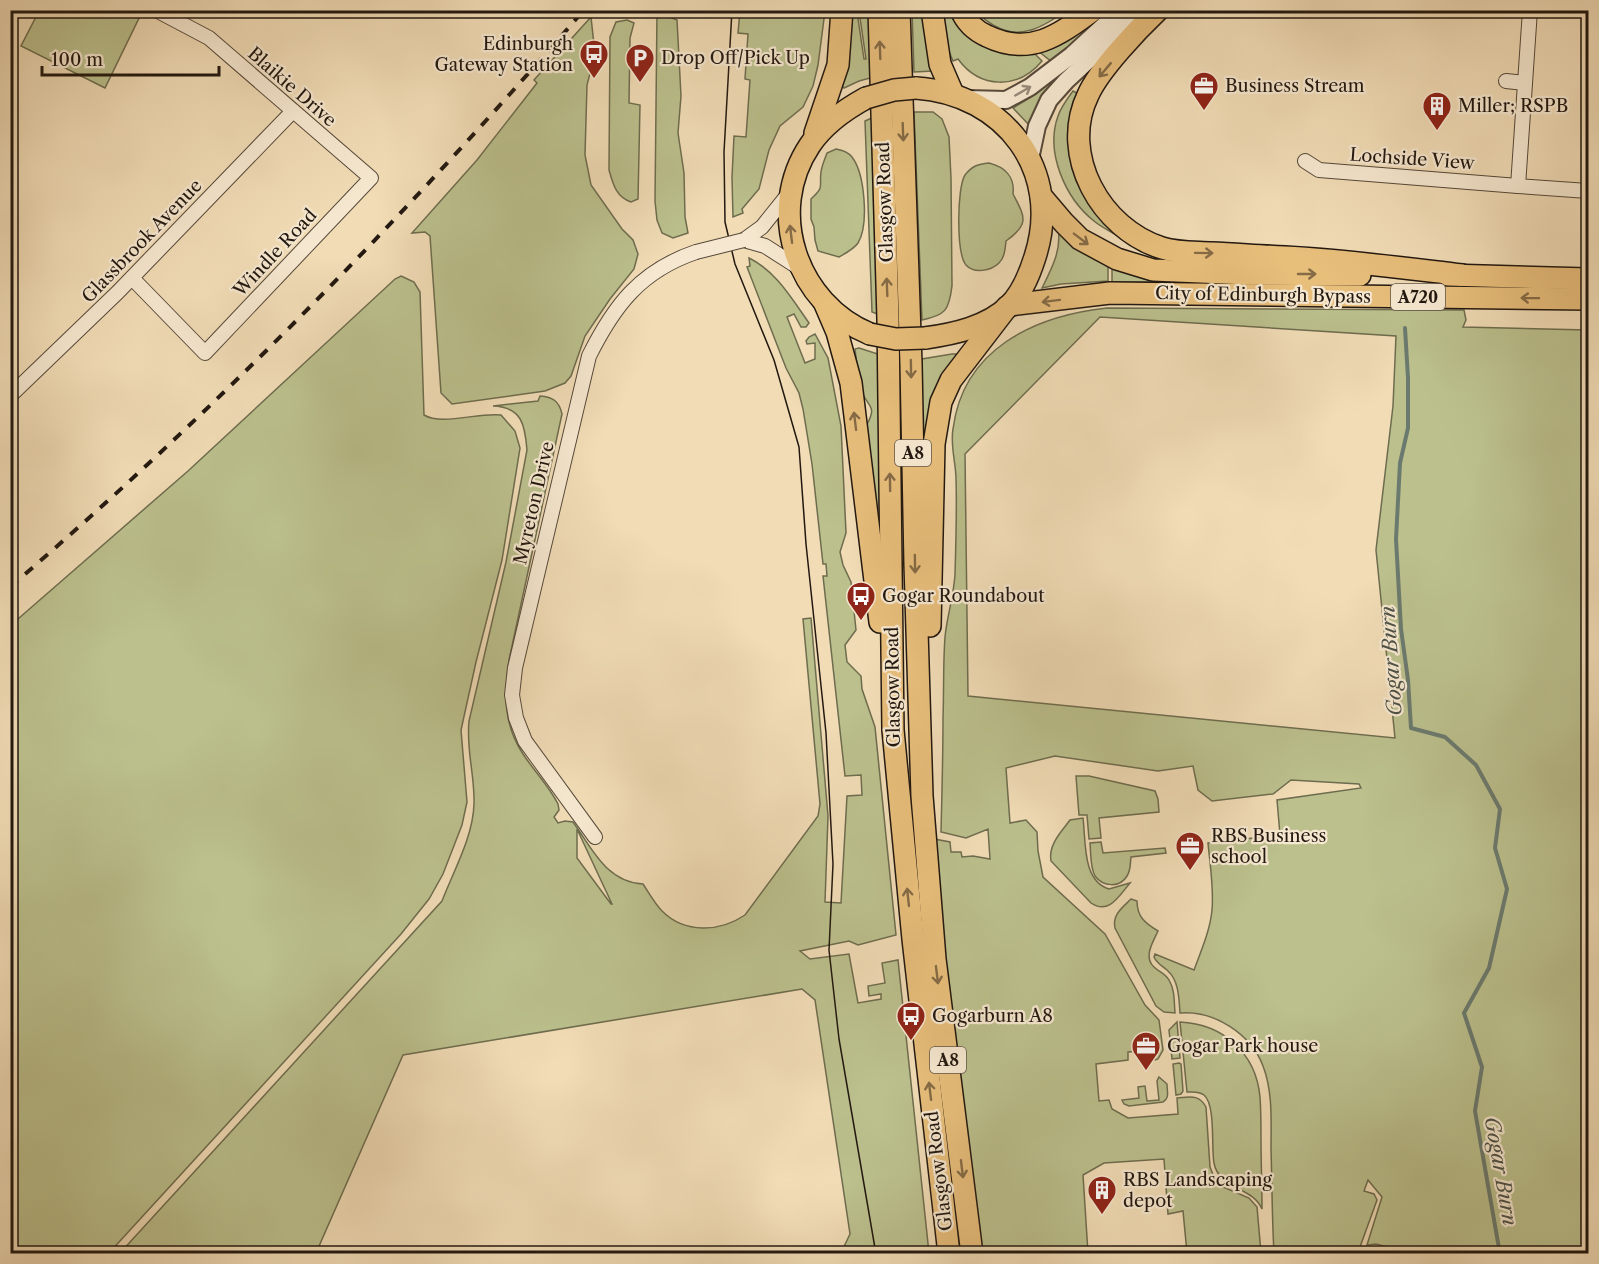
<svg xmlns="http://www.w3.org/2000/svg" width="1599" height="1264" font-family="'Libre Caslon Text',serif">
  <rect width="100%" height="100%" fill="#f1dcb6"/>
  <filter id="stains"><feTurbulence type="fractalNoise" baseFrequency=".00333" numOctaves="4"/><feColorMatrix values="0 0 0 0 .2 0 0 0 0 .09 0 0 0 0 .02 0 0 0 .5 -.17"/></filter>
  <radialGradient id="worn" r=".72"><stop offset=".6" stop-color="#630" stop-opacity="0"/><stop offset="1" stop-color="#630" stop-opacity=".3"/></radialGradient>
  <g fill="#bbc08d" stroke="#6e6c4e" stroke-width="1.5" fill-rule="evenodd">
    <polygon points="135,11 141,14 105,88 21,46 39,11"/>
    <polygon points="740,11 825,11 818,65 813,86 803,107 780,126 769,150 759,189 742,209 743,213 733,217 732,177 734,136 746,137 750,80 745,79 748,34 738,33"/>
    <polygon points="859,11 871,11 874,77 859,81 844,88 841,85 850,19 857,12 864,59 866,59"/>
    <polygon points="912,11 922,11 924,29 933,71 914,72"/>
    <path d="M941,11H955L1033,52L1042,61C1018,90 980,89 958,59L953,61L948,49Z"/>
    <path d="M977,11H1066C1044,26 1021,41 995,26C987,21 982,18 977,11Z"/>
    <polygon points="657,12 677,20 681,96 678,133 684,173 685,217 688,233 673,238 662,233 657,220 655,201"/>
    <polygon points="591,17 595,54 587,85 585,155 591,185 622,229 633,240 638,254 634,269 610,299 585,336 571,376 565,383 545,391 452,404 441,393 430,236 425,232 412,233 477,160 537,83 534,80"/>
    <polygon points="1093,17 1096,21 1052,62 1037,50"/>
    <path d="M627,20L634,23L630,38L629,103L640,105L638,199L631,202C616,197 613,184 609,170L610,37L616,22Z"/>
    <polygon points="1057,76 1060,79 1030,126 1013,108 1033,96"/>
    <path d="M1073,91L1082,96L1075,134L1120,227L1118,236C1110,231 1101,227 1094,221C1065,198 1045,152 1058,116C1061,107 1067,99 1073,91Z"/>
    <path d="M914,112H933L942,119L949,137L951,178L952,286C949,310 946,315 922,320Z"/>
    <polygon points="874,117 880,315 872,312 865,121"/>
    <path d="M836,149C842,150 848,152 852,157C865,174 869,225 858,243C854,249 846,253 839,257L818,251L815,240L814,227L811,219V199C825,186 819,188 821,172C822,165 825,159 827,153Z"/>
    <path d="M989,163C1005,167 1015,177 1013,194C1025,217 1030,224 1006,241C1005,249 1005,257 999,263C991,271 974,274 966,265C956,253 957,187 965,175C972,166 978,164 989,163Z"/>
    <path d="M1058,229L1108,262V281L1061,284L1042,288C1051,270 1062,250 1058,229Z"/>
    <path d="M749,258C776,271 792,299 809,323L806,327H801L794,314L787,317L805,363L815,359V343L807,344L806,341L809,337L815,334L828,358L841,426L846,533L840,552L843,565L851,582L856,630L845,645L847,662L861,676L862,689L875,727L896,935L858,945L849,941L800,951L810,959L849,954L858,1003L881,999V994L869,996L868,986L885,983L882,963L898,960L929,1253H841L850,1234L815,1000L802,989L403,1055L316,1253H120L442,901C454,870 473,837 474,804C475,776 466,750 469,721L506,562L527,450C525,425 522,407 493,406L538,401L540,396C553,397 559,401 562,414L509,660C504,694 503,724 523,754C534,771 549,786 558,804L559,810L554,817L558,823L565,821L573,822C592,848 606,882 643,884C649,893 655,904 662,911C685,934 720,932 745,915L818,816L820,804L803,619L811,618L828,816L825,902L841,903L847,796L862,795L861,775L845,776L823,576H827L826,564H823L812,464L803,409L799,393L786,368L747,267L750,266ZM577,829L612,904H611L577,858Z"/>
    <polygon points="1112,263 1150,275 1153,282 1112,282"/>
    <path d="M401,276L414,282L420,292L424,415C442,426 479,412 501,415L515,431L520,448L502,560L476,662L461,730L467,802L462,825L443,874L429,899L401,934L109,1253H11V625L188,471L395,279Z"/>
    <path d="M1107,308L1464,310L1466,320L1463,327L1588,330V1253L1398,1254L1399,1250L1376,1244L1367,1245L1382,1197L1368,1180L1364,1191L1374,1194L1377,1200L1360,1247L1385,1253H1274C1272,1218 1272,1183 1271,1148C1271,1121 1273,1092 1263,1066C1251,1034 1214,1010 1180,1013C1179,999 1179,981 1168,971C1163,966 1157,964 1154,957L1155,954L1194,970C1201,951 1210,931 1212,910C1214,888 1210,865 1208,843L1280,835L1277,800L1361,788L1359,784L1291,780L1273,794L1212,801L1198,790L1193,766L1158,771L1055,756L1006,768L1010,823L1026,820L1037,832L1038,851L1043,877L1105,934L1145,1005L1159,1020L1163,1050L1158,1059L1155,1060L1154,1046L1141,1047V1051L1128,1052V1060L1096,1064L1099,1101L1109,1100L1112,1109L1128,1118L1178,1114L1177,1098C1190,1097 1199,1094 1206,1107L1210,1167L1216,1182L1221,1186L1249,1198L1257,1207L1261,1253H1187L1183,1211L1168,1214L1164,1159L1104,1163L1083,1175L1088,1253H983L975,1220L957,1084L934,839L950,842L951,852H961L962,857L973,856L990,859L988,829L966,838L941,832C942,794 943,756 943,718C944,691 943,664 945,637C947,616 954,595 955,574C956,542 957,510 956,479C956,463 950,445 953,429C963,349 1034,316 1107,308ZM1100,317L1396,336L1393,406L1376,550L1395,738L968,696L965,454Z"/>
    <path d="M859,348L881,355L882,526L877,525L866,426C878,405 868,408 862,392C857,379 857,362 855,349Z"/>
    <polygon points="952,354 958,354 923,510 922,359"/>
    <polygon points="1076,776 1089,776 1155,791 1158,799 1159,812 1099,818 1101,838 1089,839 1087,815 1079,815"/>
    <path d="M1083,818C1086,841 1082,881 1109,889L1130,883C1119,896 1109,915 1091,903L1051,861C1048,845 1061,832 1070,820Z"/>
    <path d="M1101,842L1103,853L1165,848L1166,853L1131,857C1130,864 1131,870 1127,876C1120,888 1103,887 1095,876C1090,867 1091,853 1090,843Z"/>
    <path d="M1131,899L1137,901C1137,917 1145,923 1158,931C1153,942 1143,957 1154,967C1159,972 1165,973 1169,980C1175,990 1174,1002 1175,1013L1164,1012L1156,1006L1115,928C1112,915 1122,908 1131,899Z"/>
    <polygon points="1177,1022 1180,1058 1172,1059 1169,1030"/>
    <path d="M1180,1022C1223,1024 1256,1053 1260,1097C1261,1111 1261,1125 1261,1139C1261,1162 1262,1185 1262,1209C1252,1186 1219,1190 1214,1163C1211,1148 1216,1105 1204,1095C1199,1091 1193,1092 1187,1092Z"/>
    <polygon points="1179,1063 1181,1064 1183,1091 1181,1094 1176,1095 1173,1064"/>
    <path d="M1159,1077L1167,1084C1167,1092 1170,1098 1163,1102L1129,1106L1124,1104L1122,1100L1139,1098L1138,1087L1145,1086L1147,1101L1159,1100L1157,1081Z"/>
  </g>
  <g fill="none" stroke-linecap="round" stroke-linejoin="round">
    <polyline stroke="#6b7a6e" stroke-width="4" points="1405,328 1408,378 1408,428 1400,463 1396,539 1401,629 1408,680 1411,728 1445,737 1476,765 1500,809 1495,848 1507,889 1489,968 1464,1013 1482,1067 1475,1111 1500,1254"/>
    <g stroke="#56493a" stroke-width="16">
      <g id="minor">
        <polyline points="1506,81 1525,83"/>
        <polyline points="1305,161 1319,170 1518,186 1530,10"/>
        <polyline points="1518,186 1588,191"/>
        <polyline points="744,240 762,227 790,192"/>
        <polyline points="744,240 765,246 801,269"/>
        <polyline points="132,278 205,353 371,178 209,38 156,10"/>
        <polyline points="13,393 118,292 293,111"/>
        <path d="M595,837L525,741L516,718L512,695L515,668L589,356C614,306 640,271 696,252"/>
      </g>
    </g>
    <g stroke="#56493a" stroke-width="20">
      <g id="tertiary">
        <polyline points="967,99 1006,100 1030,87 1072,55 1121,10"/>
        <polyline points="1030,159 1037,126 1049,100 1066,81 1122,29 1145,10"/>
      </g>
    </g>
    <g stroke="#221810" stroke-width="24">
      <g id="primary">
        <polyline points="879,10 888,319 893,730 913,939 949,1254"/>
        <polyline points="899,10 911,364 915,564 922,796 935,959 972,1254"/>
        <polyline points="932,10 940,64 953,94"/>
        <path d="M961,10C966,22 976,31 987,36C1030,57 1059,35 1093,10"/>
        <path d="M1158,10C1137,30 1099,70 1088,95C1059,155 1101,229 1162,248C1178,253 1195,252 1212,253C1236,254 1260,256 1285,257C1344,260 1403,268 1462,275"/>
        <path d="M916,88C1005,94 1063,171 1035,257C1030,273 1021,294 1009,306C987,327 954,334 925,338"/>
        <path d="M866,98C844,110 824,124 810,145C765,212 797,304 870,334"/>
        <polyline points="815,133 838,65 842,10"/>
        <polyline points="1041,196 1064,223 1080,239 1117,259 1153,270 1248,274 1360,275"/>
        <polyline points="1448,275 1588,279"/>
        <polyline points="825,304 837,332 851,383 880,622"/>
        <polyline points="1010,305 1110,293 1588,299"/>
        <polyline points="930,626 934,444 941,402 951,380 1007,307"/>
      </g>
    </g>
    <use href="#minor" stroke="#f6e8d0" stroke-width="14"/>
    <use href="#tertiary" stroke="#f6e8d0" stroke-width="16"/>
    <use href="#primary" stroke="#e8be7b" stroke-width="21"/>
    <polyline stroke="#221810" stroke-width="1.5" points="732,10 724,152 725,222 735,264 774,360 799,447 806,544 826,733 833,864 829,950 839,1039 876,1254"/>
    <path stroke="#221810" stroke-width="4" stroke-dasharray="10 10" stroke-linecap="butt" d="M10,587C217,410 406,215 584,10"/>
    <g stroke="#56493a" stroke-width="16" stroke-linecap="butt">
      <polyline id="minor-bridge" points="696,252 744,240"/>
    </g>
    <g stroke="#221810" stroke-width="24" stroke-linecap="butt">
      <g id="primary-bridge">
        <polyline points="866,98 894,90 916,88"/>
        <polyline points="870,334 896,339 925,338"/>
      </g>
    </g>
    <use href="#minor-bridge" stroke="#f6e8d0" stroke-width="14"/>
    <use href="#primary-bridge" stroke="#e8be7b" stroke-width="21"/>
  </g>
  <defs><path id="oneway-shaft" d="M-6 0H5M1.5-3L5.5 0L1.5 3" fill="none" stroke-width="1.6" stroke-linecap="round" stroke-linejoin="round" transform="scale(1.5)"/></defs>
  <g stroke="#856b46">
    <use href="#oneway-shaft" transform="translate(880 50) rotate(-92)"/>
    <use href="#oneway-shaft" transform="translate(1105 70) rotate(130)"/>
    <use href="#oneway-shaft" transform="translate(903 132) rotate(88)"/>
    <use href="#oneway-shaft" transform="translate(791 234) rotate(-97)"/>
    <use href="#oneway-shaft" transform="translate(1081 239) rotate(37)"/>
    <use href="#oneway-shaft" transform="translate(1204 253) rotate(1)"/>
    <use href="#oneway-shaft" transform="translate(1307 274)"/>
    <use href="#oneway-shaft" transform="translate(887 287) rotate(-92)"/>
    <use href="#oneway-shaft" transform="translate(1530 298) rotate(-179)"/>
    <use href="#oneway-shaft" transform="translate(1051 301) rotate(173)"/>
    <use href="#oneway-shaft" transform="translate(911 369) rotate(89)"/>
    <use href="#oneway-shaft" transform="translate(855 421) rotate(-97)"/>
    <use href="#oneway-shaft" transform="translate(890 482) rotate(-91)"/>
    <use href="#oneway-shaft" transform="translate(915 564) rotate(89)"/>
    <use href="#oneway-shaft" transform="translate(908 897) rotate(-96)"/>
    <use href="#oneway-shaft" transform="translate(937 975) rotate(83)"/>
    <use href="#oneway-shaft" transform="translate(930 1091) rotate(-97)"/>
    <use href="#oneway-shaft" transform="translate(962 1169) rotate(83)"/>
  </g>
  <use stroke="#978a7a" href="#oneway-shaft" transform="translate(1023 91) rotate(-30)"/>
  <defs>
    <g id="bus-pin" transform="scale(1.5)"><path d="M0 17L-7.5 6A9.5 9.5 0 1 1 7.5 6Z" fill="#8f2418" stroke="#f6e8d0"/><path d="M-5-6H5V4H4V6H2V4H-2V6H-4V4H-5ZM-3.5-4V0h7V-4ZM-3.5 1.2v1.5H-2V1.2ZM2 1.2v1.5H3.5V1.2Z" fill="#fff"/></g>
    <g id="parking-pin" transform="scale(1.5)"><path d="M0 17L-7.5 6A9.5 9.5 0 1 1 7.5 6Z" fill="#8f2418" stroke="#f6e8d0"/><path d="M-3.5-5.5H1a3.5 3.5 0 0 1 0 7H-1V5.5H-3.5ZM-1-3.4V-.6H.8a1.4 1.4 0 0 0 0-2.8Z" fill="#fff"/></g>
    <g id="office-pin" transform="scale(1.5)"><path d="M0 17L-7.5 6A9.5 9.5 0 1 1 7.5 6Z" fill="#8f2418" stroke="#f6e8d0"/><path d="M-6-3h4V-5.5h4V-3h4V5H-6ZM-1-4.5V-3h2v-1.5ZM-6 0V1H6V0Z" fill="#fff"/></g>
    <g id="building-pin" transform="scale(1.5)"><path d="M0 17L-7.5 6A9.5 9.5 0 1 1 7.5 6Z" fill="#8f2418" stroke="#f6e8d0"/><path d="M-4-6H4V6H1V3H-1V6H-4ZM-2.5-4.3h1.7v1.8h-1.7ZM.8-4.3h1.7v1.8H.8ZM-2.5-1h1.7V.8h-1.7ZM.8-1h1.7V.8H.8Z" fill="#fff"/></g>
  </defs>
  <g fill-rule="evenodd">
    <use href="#bus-pin" x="594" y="54"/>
    <use href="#parking-pin" x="640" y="58"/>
    <use href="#office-pin" x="1204" y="86"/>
    <use href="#building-pin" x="1437" y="106"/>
    <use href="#bus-pin" x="861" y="596"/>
    <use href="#office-pin" x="1190" y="846"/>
    <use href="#bus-pin" x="911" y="1016"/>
    <use href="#office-pin" x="1146" y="1046"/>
    <use href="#building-pin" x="1102" y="1190"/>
  </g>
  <g text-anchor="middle" stroke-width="4.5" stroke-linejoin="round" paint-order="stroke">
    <g fill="#f6e8d0" stroke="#62564a" stroke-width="1.5">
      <rect x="1391" y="284" width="54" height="26" rx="4.5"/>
      <rect x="895" y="440" width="36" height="26" rx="4.5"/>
      <rect x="930" y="1047" width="36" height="26" rx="4.5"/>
    </g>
    <g font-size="16" font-weight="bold" fill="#221810">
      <text x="1418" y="303">A720</text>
      <text x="913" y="459">A8</text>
      <text x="948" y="1066">A8</text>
    </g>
    <g font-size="18" fill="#221810" stroke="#f6e8d0" text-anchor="start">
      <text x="573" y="50" text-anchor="end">Edinburgh<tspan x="573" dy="21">Gateway Station</tspan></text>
      <text x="661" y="64">Drop Off/Pick Up</text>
      <text x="1225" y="92">Business Stream</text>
      <text x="1458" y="112">Miller; RSPB</text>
      <text x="882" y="602">Gogar Roundabout</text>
      <text x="1211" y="842">RBS Business<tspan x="1211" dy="21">school</tspan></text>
      <text x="932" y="1022">Gogarburn A8</text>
      <text x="1167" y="1052">Gogar Park house</text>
      <text x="1123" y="1186">RBS Landscaping<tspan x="1123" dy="21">depot</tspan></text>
    </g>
    <g font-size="18" fill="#221810" stroke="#f6e8d0">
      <text transform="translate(292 87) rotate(41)" y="6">Blaikie Drive</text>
      <text transform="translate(1412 159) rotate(4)" y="6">Lochside View</text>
      <text transform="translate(885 202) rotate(-92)" y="6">Glasgow Road</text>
      <text transform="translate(142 241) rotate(-46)" y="6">Glassbrook Avenue</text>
      <text transform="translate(275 253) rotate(-47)" y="6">Windle Road</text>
      <text transform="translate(1263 295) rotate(1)" y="6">City of Edinburgh Bypass</text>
      <text transform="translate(534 503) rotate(-77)" y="6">Myreton Drive</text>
      <text transform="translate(893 687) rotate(-91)" y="6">Glasgow Road</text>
      <text transform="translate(939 1171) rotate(-97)" y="6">Glasgow Road</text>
    </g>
    <g font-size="20" font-style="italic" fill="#4c5147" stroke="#f6e8d0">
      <text transform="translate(1391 661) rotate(-94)" y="7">Gogar Burn</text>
      <text transform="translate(1501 1171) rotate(80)" y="7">Gogar Burn</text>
    </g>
  </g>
  <rect width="1599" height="1264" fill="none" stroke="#f1dcb6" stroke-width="36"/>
  <rect x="12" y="12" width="1575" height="1240" fill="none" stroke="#221810" stroke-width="3"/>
  <rect x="18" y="18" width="1563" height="1228" fill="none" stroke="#221810" stroke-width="1.5"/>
  <path d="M42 66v9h177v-9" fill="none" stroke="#221810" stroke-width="3"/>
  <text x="51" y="66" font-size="18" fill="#221810" stroke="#f6e8d0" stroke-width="4.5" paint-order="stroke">100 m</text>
  <rect width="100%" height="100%" filter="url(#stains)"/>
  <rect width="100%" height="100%" fill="url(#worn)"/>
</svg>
